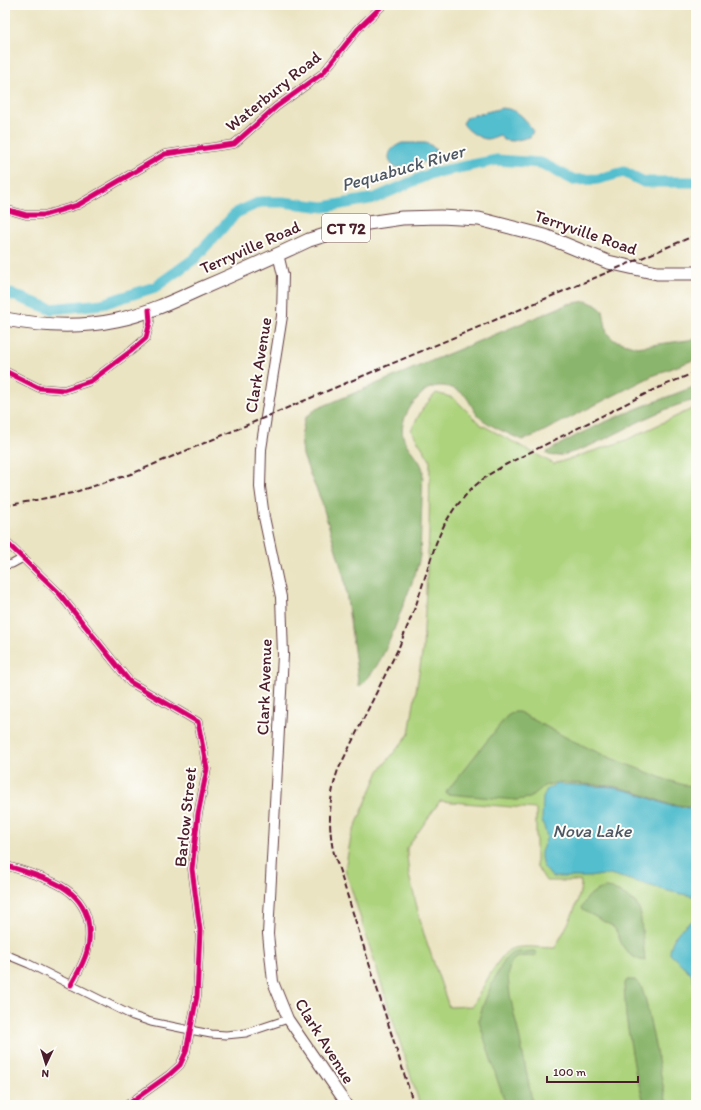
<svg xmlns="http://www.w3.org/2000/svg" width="701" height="1110" font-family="Itim,sans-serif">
  <rect width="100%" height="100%" fill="#fdfcf7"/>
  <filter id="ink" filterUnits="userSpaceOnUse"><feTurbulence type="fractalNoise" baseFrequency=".025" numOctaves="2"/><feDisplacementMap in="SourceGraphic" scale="8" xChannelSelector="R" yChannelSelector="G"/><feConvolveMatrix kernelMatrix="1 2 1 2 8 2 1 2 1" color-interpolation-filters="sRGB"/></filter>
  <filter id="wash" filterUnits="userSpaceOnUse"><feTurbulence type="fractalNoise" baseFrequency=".012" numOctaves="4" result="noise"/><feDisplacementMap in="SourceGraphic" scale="16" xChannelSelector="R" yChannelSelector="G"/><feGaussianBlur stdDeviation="0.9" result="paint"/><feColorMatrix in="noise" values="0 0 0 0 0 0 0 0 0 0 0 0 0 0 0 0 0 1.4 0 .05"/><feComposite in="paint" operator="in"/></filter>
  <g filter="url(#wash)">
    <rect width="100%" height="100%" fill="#ebe4c3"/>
    <path fill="#add37d" stroke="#7c7954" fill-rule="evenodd" d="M436,393L454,398L480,424L554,464L624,441L696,407V920L688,923L674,937L682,965L691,973L696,988V1105H420L345,869L351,837L379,771L409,734L423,648L429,532L430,460L411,430L423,408ZM440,801L536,809V865L546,881H581C581,903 565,929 555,948C544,948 520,945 511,949C500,953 479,994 473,1006L449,1007L423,931L409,875L407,855V848Z"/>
    <g fill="#8ab56c" stroke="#6a6a4c">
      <path d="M586,301L596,305L603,311L607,333L614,340L637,347L696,339V359L654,375L536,435L522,440C509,434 494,428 483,420C475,415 472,405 467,398C459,388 442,383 430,388C424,390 419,397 414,402C407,411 400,424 403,436C406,449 420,457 423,470L420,556C417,572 410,587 404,603C393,631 383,666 359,687L344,577L321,500L311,477L303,455L301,437L305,418L316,409L568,304Z"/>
      <path d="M696,386V400C677,404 656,413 638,422C623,430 561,464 547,454V452C593,424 646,405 696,386Z"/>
      <polygon points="514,712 519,712 569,739 608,757 667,780 684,785 696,786 696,807 668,804 633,791 611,786 559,782 544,786 530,798 516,800 447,794 446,792 507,716"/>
      <path d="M605,888L614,889L635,902L640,911L645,960C638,962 628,953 624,948C619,941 619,932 612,926L581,909C586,897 592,891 605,888Z"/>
      <path d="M533,951L537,952L536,955C530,957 517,955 513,960C501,972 516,1020 519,1035C524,1059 528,1082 533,1105H506L497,1079L479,1021C479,1010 502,958 511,954C517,951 526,952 533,951Z"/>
      <polygon points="627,980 635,980 641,986 646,1001 667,1105 645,1105 635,1071 626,1017 624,985"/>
    </g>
    <g fill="#53bece" stroke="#4e6e7c">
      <path d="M502,108C518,109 525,118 533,131L530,137L513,141L503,140L500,135C496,136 492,139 487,139C480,139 466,130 463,123L467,117Z"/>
      <path d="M402,143H426L432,146L435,149L436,155C431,163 403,168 394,167C384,156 390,148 402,143Z"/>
      <polygon points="556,784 611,787 633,792 668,805 696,809 696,897 668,891 610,874 589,877 552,877 543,866 541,858 541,852 547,837 542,820 543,798 547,789"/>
      <path d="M694,920H696V988L691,973L670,954C670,940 681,926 694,920Z"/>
    </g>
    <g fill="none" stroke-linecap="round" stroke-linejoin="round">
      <polyline stroke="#53bece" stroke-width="11" points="5,292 51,309 102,304 155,287 194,259 236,213 260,202 283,202 324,207 375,198 432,173 497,160 541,163 574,180 598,179 624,172 644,182 696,182"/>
    </g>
  </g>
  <g filter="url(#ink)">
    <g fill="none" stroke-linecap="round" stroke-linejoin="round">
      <g stroke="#623d42" stroke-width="9">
        <g id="street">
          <polyline points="5,209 26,215 44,215 78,205 165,154 234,144 276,107 323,73 358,29 383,5"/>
          <polyline points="5,371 39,388 64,390 91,381 131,351 146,338 150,322 149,310"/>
          <polyline points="5,541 58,592 130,682 198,722 207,769 198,814 192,869 200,930 197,996 186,1052 180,1065 169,1075 127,1105"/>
          <polyline points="5,565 12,564 23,558"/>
          <path d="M5,865C36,876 80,883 88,921C90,931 90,941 87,951C84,963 77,974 71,985"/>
          <polyline points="5,954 29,964 133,1016 151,1022 190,1030 211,1034 226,1035 246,1033 288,1019"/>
        </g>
      </g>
      <g stroke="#623d42" stroke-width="12">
        <polyline id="secondary" points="278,254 283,275 282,316 261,449 260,487 264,517 281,597 283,655 268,934 273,982 288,1019 347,1105"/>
      </g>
      <g stroke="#623d42" stroke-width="15">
        <path id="highway" d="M5,319C42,326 80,328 117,320C146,314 174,301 200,289C237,273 273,257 309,240L361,224L402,218L440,217L479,219L545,236L608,262L657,273H696"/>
      </g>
      <use href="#street" stroke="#fff" stroke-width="7"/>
      <use href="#secondary" stroke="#fff" stroke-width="10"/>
      <use href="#highway" stroke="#fff" stroke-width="13"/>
      <g stroke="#4a1f2b" stroke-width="2" stroke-dasharray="6 3" stroke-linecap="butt">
        <polyline points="5,506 72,493 131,474 696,235"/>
        <path d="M414,1105L333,850C328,823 329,796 338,770L399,647L416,605L436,543L445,523L454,509L471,489L488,475L505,465L653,390L696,372"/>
      </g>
      <g stroke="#fdfcf7" stroke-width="8">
        <g id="cycleway">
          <polyline points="5,209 26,215 44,215 78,205 165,154 234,144 276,107 323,73 358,29 383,5"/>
          <polyline points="5,371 39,388 64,390 91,381 131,351 146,338 150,322 149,310"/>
          <polyline points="5,541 58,592 130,682 198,722 207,769 198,814 192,869 200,930 197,996 186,1052 180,1065 169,1075 127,1105"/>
          <path d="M5,865C36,876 80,883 88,921C90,931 90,941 87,951C84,963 77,974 71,985"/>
        </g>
      </g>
      <use href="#cycleway" stroke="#d6006c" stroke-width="5"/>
    </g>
  </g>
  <g text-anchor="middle" stroke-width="4" stroke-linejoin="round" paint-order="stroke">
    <rect fill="#fdfcf7" stroke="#806168" stroke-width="1" x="322" y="214" width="48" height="28" rx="3"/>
    <g font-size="16" font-weight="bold" fill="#4a1f2b">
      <text x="346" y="234">CT 72</text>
    </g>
    <g font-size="17" fill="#4a1f2b" stroke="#fdfcf7">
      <text transform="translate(273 91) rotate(-39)" y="6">Waterbury Road</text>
      <text transform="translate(586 232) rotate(19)" y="6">Terryville Road</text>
      <text transform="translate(250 247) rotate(-24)" y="6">Terryville Road</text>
      <text transform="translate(258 365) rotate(-81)" y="6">Clark Avenue</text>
      <text transform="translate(264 687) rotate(-88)" y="6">Clark Avenue</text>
      <text transform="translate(185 817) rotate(-84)" y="6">Barlow Street</text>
      <text transform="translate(325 1041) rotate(58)" y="6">Clark Avenue</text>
    </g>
    <g font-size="18" font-style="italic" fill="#4d5764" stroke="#fdfcf7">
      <text transform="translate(403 168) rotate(-16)" y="6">Pequabuck River</text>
      <text x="592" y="837">Nova Lake</text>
    </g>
  </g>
  <rect width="701" height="1110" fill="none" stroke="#fdfcf7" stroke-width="20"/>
  <g transform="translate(46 1064) rotate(184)" stroke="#fdfcf7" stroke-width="3" paint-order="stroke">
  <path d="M0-3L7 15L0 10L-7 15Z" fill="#4a1f2b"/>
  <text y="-6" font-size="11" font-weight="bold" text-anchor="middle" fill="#4a1f2b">N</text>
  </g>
  <path d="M547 1076v6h91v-6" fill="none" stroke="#4a1f2b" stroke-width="2"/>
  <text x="553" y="1076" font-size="12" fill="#4a1f2b" stroke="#fdfcf7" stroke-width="3" paint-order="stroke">100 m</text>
</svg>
